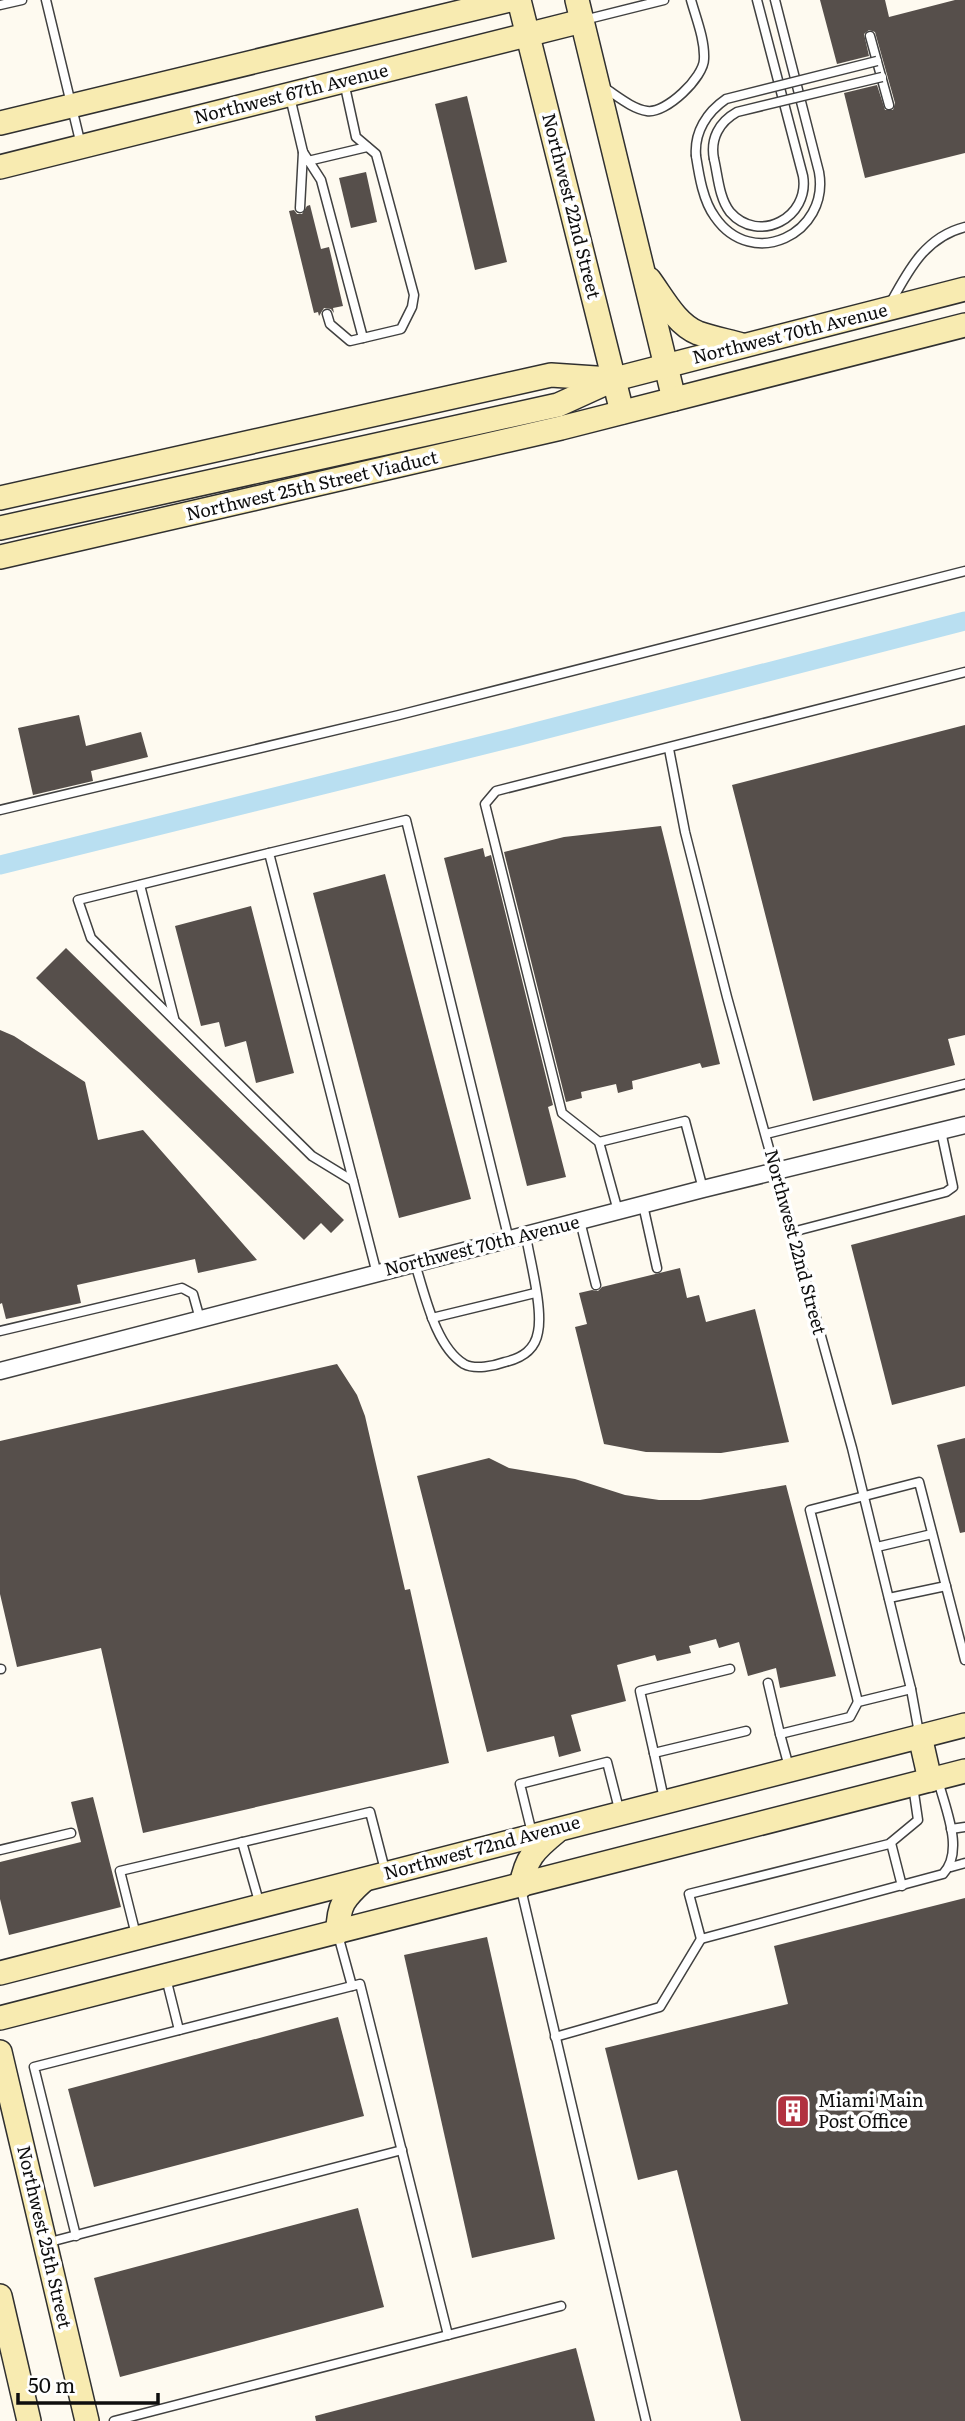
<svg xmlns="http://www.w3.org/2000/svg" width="965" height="2421" font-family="Literata,serif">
  <rect width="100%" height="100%" fill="#fefaf0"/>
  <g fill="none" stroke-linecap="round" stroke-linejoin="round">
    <polyline stroke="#b9dff1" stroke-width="19" points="0,865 516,737 965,621"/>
  </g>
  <g fill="#564f4b">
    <polygon points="820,0 885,0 889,17 955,0 965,0 965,153 865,178 844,93 877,85 885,110 893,110 895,103 875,32 869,30 864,34 869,56 837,64"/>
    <polygon points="467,96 507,262 475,270 435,104"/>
    <polygon points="366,172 377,222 351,228 339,178"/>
    <polygon points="310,205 321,249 329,247 343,306 333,308 334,313 331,309 324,308 319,316 318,312 314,313 289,211 294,210 297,214 302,214 307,206"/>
    <polygon points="79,715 86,746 141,732 148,757 91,771 93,781 33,795 18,728"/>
    <polygon points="965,725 965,1035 948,1039 955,1065 813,1101 732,785"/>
    <polygon points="661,826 720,1064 702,1068 700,1063 632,1081 633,1089 618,1093 616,1084 581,1092 582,1098 566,1102 504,852 564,837"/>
    <polygon points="483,848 485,857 491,855 553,1105 548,1107 566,1177 527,1186 444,858"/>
    <polygon points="385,874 471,1199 399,1218 313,893"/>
    <polygon points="251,906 294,1073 256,1083 246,1041 225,1047 219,1022 201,1026 175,926"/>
    <polygon points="66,948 344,1220 331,1233 321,1223 304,1240 36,978"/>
    <polygon points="0,1030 14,1036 85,1082 98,1140 143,1130 257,1260 198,1273 195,1259 77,1285 81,1303 6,1319 2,1303 0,1304"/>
    <polygon points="965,1215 965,1386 892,1405 851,1245"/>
    <polygon points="680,1268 687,1298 699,1295 706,1322 755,1309 789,1442 721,1453 646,1452 604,1444 575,1327 587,1324 579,1293 592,1290 598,1291 602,1287"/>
    <polygon points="337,1364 357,1395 365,1416 405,1590 410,1589 449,1763 143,1833 101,1648 17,1667 0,1594 0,1441"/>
    <polygon points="965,1438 965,1532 960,1533 937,1445"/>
    <polygon points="489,1458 509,1468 575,1479 625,1495 659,1500 700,1500 786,1485 836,1676 780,1688 776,1668 748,1676 739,1642 719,1648 716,1639 689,1646 691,1653 657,1661 655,1655 617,1665 626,1701 571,1715 581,1751 559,1757 554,1736 487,1752 417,1476"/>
    <polygon points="93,1797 121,1907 9,1935 0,1899 0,1862 81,1842 71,1802"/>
    <polygon points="965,1898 965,2421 741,2421 677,2170 638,2180 605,2048 788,2004 774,1946"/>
    <polygon points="487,1937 555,2239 472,2258 404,1955"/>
    <polygon points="338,2017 364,2116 94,2187 68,2089"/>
    <polygon points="358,2208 384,2307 120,2377 94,2278"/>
    <polygon points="576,2348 595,2421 316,2421 315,2416"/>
  </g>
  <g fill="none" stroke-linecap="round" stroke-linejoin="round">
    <g stroke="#414141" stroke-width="11">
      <g id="lane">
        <polyline points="46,0 81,145"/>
        <polyline points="0,5 22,0"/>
        <polyline points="584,20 664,0"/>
        <polyline points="870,36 889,105"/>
        <path d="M603,87C616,95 632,109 647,111C666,114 704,77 704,59C705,40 696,18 691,0"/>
        <polyline points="290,97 303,152 321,180 363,338 401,329 412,307 414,295 376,154 356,137 344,82"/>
        <path d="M696,156C699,175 703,201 715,217C752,271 830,234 819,172L775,0"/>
        <path d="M714,159C718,176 719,198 730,212C759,245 810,217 803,176L757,0"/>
        <polyline points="308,161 367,147"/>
        <polyline points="300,208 303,152"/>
        <path d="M890,304C908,271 925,237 965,227"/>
        <polyline points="327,314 330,324 350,341 363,338"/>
        <polyline points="669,749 685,832 727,997 852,1448 911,1689 919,1733"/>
        <polyline points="0,810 399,715 965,571"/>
        <polyline points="269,853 78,900 91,938 312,1156 353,1181"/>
        <polyline points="140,885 174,1018"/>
        <polyline points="766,1134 965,1084"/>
        <polyline points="599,1142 685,1121 703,1189"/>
        <polyline points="643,1205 657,1268"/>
        <polyline points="618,1211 599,1142 562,1113 485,804 496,791 965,672"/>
        <polyline points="580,1221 596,1285"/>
        <polyline points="792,1232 946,1192 953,1187 941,1131"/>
        <path d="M415,1264C425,1294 435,1346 464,1364C475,1370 494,1366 505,1362C522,1358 535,1350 538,1332C543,1308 530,1261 526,1236"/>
        <polyline points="377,1274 269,853 406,820 509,1240"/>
        <polyline points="432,1318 535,1293"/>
        <polyline points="0,1331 182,1288 193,1294 200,1319"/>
        <polyline points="877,1547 932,1534"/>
        <polyline points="889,1598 946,1586"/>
        <polyline points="0,1669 1,1669"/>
        <polyline points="730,1669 640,1691 654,1753 746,1731"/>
        <polyline points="768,1683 780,1734 850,1717 858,1702 911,1689"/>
        <polyline points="858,1702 810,1510 919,1482 965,1660"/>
        <polyline points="780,1734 789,1767"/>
        <polyline points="654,1753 664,1799"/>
        <polyline points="951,1829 965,1827"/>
        <polyline points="532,1833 520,1784 607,1762 620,1813"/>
        <polyline points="242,1842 260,1905"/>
        <polyline points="891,1843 902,1886"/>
        <polyline points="0,1850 71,1833"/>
        <polyline points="951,1867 965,1863"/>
        <polyline points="521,1889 646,2421"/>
        <polyline points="136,1935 120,1871 370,1812 385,1870"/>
        <polyline points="338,1935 352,1986"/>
        <polyline points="701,1939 689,1894 889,1844 918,1820 913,1786"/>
        <polyline points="166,1978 179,2030"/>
        <path d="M555,2037L660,2007L701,1939L943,1874C965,1851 945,1808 938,1780"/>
        <polyline points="76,2236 34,2067 360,1984 448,2335 561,2306"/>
        <polyline points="46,2243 402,2150"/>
        <polyline points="114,2421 448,2335"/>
      </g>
    </g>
    <g stroke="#414141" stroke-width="19">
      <polyline id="street" points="0,1371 703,1189 965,1125"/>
    </g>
    <g stroke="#303030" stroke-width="26">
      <g id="secondary">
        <polyline points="519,0 622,412"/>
        <polyline points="577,0 674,399"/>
        <polyline points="0,123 510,0"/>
        <polyline points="0,167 582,21"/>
        <path d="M649,279C663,298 676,324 698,333C712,338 728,341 742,345"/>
        <polyline points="0,498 551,375 611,379"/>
        <polyline points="0,528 558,405 615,379 965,289"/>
        <polyline points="0,557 561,428 965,325"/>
        <polyline points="920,1736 930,1780"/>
        <path d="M521,1886C526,1858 534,1850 556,1832"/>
        <path d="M338,1932C338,1905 344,1898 364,1880"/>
        <polyline points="0,1973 965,1725"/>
        <polyline points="0,2018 965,1771"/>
        <polyline points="0,2052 87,2421"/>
        <polyline points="0,2296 29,2421"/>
      </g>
    </g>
    <use href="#lane" stroke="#fff" stroke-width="8"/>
    <use href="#street" stroke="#fff" stroke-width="16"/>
    <use href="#secondary" stroke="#f8ebb1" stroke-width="23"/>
    <g stroke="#414141" stroke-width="11" stroke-linecap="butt">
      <g id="lane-bridge">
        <path d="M696,156C694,132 707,112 726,99L877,61"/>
        <path d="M714,159C710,139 719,122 737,112L882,77"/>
      </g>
    </g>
    <use href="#lane-bridge" stroke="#fff" stroke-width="8"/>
  </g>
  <defs>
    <g id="building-square" transform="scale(1.75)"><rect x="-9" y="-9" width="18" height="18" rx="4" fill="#b13240" stroke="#fff"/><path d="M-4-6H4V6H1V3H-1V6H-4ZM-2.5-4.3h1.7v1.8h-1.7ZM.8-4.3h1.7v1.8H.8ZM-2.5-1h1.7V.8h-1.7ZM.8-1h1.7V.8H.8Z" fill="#fff"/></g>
  </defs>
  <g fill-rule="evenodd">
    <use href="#building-square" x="793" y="2111"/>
  </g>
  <g text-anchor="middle" stroke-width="7" stroke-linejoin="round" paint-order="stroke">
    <g font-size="18" fill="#0e0e0e" stroke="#fff">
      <text transform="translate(291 94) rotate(-14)" y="6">Northwest 67th Avenue</text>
      <text transform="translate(571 206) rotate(76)" y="6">Northwest 22nd Street</text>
      <text transform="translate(790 334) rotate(-14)" y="6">Northwest 70th Avenue</text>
      <text transform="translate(312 486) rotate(-13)" y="6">Northwest 25th Street Viaduct</text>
      <text transform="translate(795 1242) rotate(75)" y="6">Northwest 22nd Street</text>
      <text transform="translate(482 1246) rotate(-14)" y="6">Northwest 70th Avenue</text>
      <text transform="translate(482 1848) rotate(-15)" y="6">Northwest 72nd Avenue</text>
      <text transform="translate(44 2237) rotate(77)" y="6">Northwest 25th Street</text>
    </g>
    <g font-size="18" fill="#0e0e0e" stroke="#fff" text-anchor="start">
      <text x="818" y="2107">Miami Main<tspan x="818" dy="21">Post Office</tspan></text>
    </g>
  </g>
  <path d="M18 2393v10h140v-10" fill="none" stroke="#0e0e0e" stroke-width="3.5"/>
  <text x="28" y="2393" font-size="21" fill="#0e0e0e" stroke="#ffffff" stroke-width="5" paint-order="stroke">50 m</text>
</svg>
